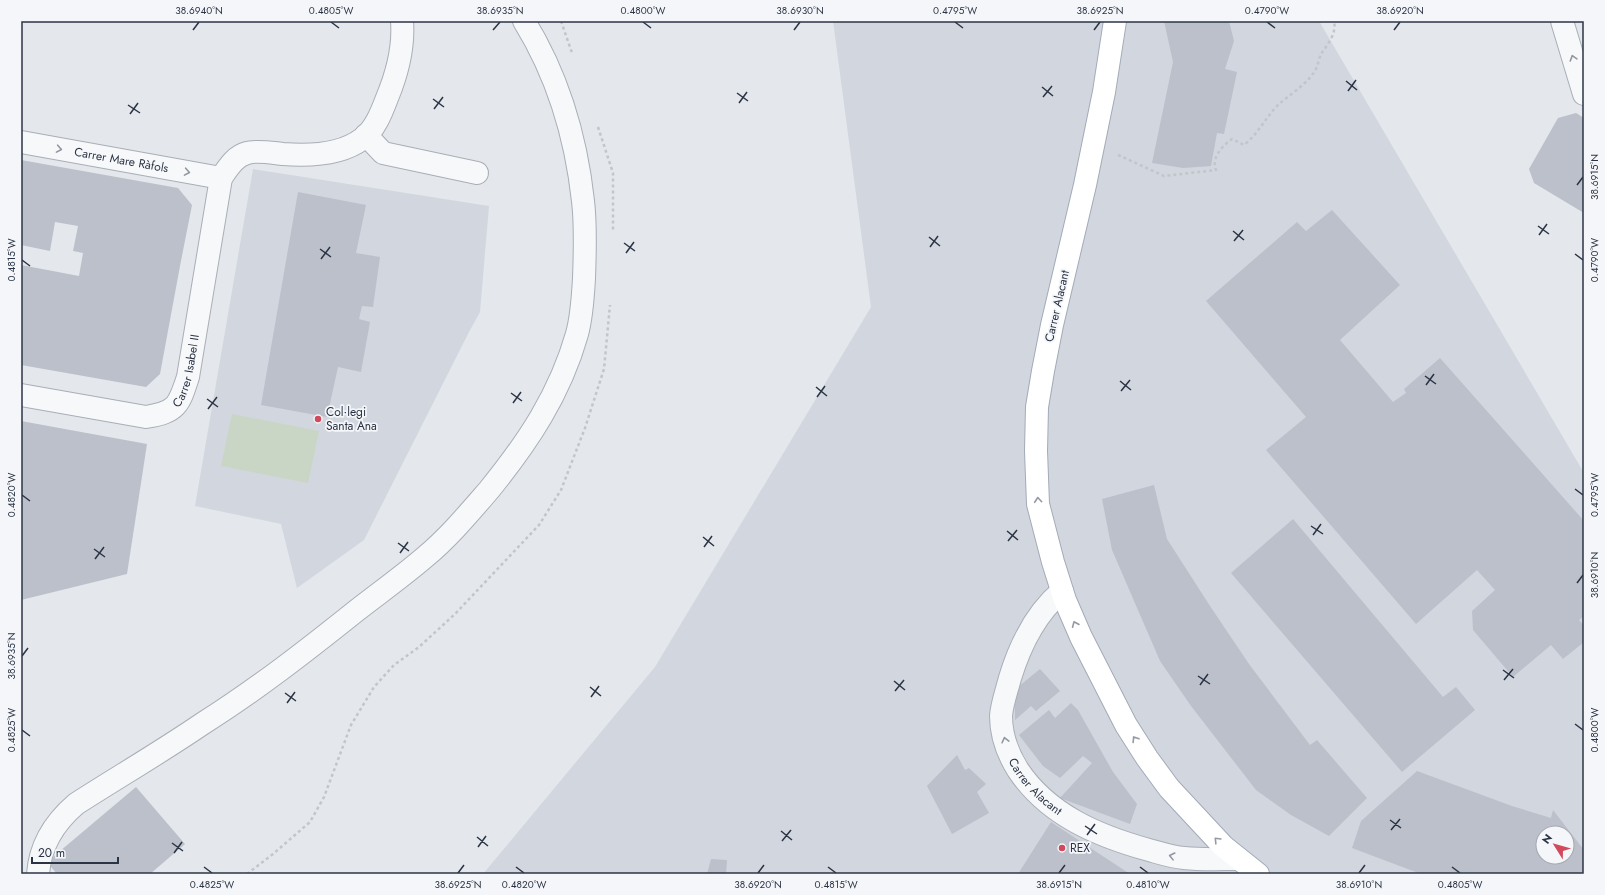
<svg xmlns="http://www.w3.org/2000/svg" width="1605" height="895" font-family="Jost,sans-serif">
  <rect width="100%" height="100%" fill="#e4e7ec"/>
  <g fill="#d2d6de" fill-rule="evenodd">
    <path d="M833,21H1319L1584,473V874H483L655,667L871,307ZM1543,833H1567V857H1543Z"/>
    <polygon points="253,169 489,206 480,312 469,332 364,540 297,588 281,524 195,506"/>
  </g>
  <polygon fill="#c9d6c5" points="232,414 319,431 308,483 221,466"/>
  <g fill="#bbc0ca" fill-rule="evenodd">
    <polygon points="1164,21 1229,21 1234,41 1225,69 1237,72 1224,134 1217,133 1211,166 1183,168 1152,163 1173,62"/>
    <polygon points="1576,113 1584,118 1584,213 1534,183 1529,169 1558,118"/>
    <polygon points="21,160 178,188 192,205 180,266 160,374 146,387 21,365 21,265 79,276 83,253 73,251 78,226 55,222 50,251 21,245"/>
    <polygon points="298,192 366,205 356,253 380,257 373,307 362,306 359,319 370,322 361,372 338,367 327,417 261,405"/>
    <polygon points="1332,210 1400,285 1340,340 1393,402 1406,393 1404,389 1440,358 1584,521 1584,616 1579,620 1584,626 1584,642 1563,659 1551,645 1513,677 1473,630 1472,611 1495,590 1477,570 1416,624 1266,450 1306,417 1206,301 1297,222 1306,231"/>
    <polygon points="21,421 147,444 127,574 21,600"/>
    <polygon points="1154,485 1167,539 1210,606 1249,664 1310,745 1317,740 1367,798 1329,836 1291,815 1256,790 1191,706 1160,661 1112,550 1102,499"/>
    <polygon points="1293,519 1443,697 1456,687 1475,710 1402,772 1231,573"/>
    <polygon points="1040,669 1060,691 1036,711 1031,706 1015,720 1015,705 1018,687"/>
    <polygon points="1071,703 1078,710 1113,772 1137,804 1130,824 1060,798 1092,763 1083,756 1060,778 1043,766 1019,735 1049,710 1055,718"/>
    <polygon points="957,755 965,770 969,768 986,784 977,792 989,813 952,834 927,786"/>
    <path d="M1417,771L1512,806L1551,818L1553,810L1584,850V874H1421L1352,848L1361,821ZM1543,833H1567V857H1543Z"/>
    <polygon points="136,787 185,844 150,874 57,874 47,862"/>
    <polygon points="1051,822 1130,874 1018,874"/>
    <polygon points="711,859 727,860 726,874 707,874"/>
  </g>
  <g fill="none" stroke-linecap="round" stroke-linejoin="round">
    <g stroke="#a9aeb7" stroke-width="24">
      <g id="minor">
        <polyline points="1562,21 1584,94"/>
        <polyline points="366,135 383,153 477,173"/>
        <path id="s1" d="M21,142L221,178"/>
        <path id="s2" d="M21,395L146,417C177,412 179,405 188,377L221,178C228,168 235,156 247,153C256,150 273,153 283,154C309,156 341,155 362,139C375,130 382,111 387,98C397,74 404,47 402,21"/>
        <path id="s3" d="M1062,591C1036,613 1020,645 1010,678C1007,690 1002,703 1001,716C1001,735 1008,754 1018,770C1048,815 1098,836 1149,850C1160,853 1172,857 1184,858C1202,860 1220,859 1238,859"/>
        <path d="M38,874C40,846 55,822 76,804C118,777 161,752 202,724C256,690 306,651 356,611C379,593 403,576 425,557C449,537 469,513 489,490C528,442 560,394 577,334C582,316 583,296 584,278C585,252 586,226 583,201C576,137 558,76 524,21"/>
      </g>
    </g>
    <g stroke="#a3abb8" stroke-width="24">
      <polyline id="major" points="1115,21 1104,92 1085,185 1052,325 1043,371 1037,407 1036,451 1038,504 1053,562 1065,600 1081,637 1126,725 1147,758 1169,788 1223,846 1258,874"/>
    </g>
    <g stroke="#c2c5cb" stroke-width="2.5" stroke-dasharray="3 3" stroke-linecap="butt">
      <polyline points="561,21 572,53"/>
      <polyline points="598,127 613,173 613,230"/>
      <path d="M1118,155L1164,176L1216,170C1211,158 1222,146 1232,139L1244,145C1259,133 1265,118 1278,105C1290,94 1308,84 1316,69C1318,64 1319,59 1321,54C1327,45 1337,34 1334,21"/>
      <polyline points="247,874 273,854 310,822 324,797 351,725 374,687 394,665 419,647 455,614 539,525 561,490 585,428 604,369 610,305"/>
    </g>
    <use href="#minor" stroke="#f7f8fa" stroke-width="22"/>
    <use href="#major" stroke="#fff" stroke-width="22"/>
  </g>
  <defs><path id="oneway-chevron" d="M-2-3.5L2.5 0L-2 3.5" fill="none" stroke-width="1.6" stroke-linecap="round" stroke-linejoin="round"/></defs>
  <g stroke="#9196a0">
    <use href="#oneway-chevron" transform="translate(1573 58) rotate(-107)"/>
    <use href="#oneway-chevron" transform="translate(59 149) rotate(10)"/>
    <use href="#oneway-chevron" transform="translate(187 172) rotate(10)"/>
    <use href="#oneway-chevron" transform="translate(1005 740) rotate(-104)"/>
    <use href="#oneway-chevron" transform="translate(1172 856) rotate(-166)"/>
  </g>
  <g stroke="#959aa2">
    <use href="#oneway-chevron" transform="translate(1038 500) rotate(-95)"/>
    <use href="#oneway-chevron" transform="translate(1075 624) rotate(-113)"/>
    <use href="#oneway-chevron" transform="translate(1135 739) rotate(-122)"/>
    <use href="#oneway-chevron" transform="translate(1217 840) rotate(-134)"/>
  </g>
  <path fill="none" stroke="#2b3445" stroke-width="1.5" d="M331,22L339,28M643,22L651,28M955,22L963,28M1267,22L1275,28M193,30L199,22M493,30L500,22M794,30L800,22M1094,30L1100,22M1394,30L1400,22M1346,81L1357,90M1042,87L1053,96M1348,91L1356,80M737,93L748,101M1043,97L1052,86M433,99L444,107M739,103L747,92M128,105L140,113M434,109L443,97M130,114L138,103M1577,185L1583,177M1538,226L1549,234M1233,231L1244,240M1539,235L1547,224M929,237L940,246M1234,241L1243,230M624,243L635,251M930,247L938,236M320,249L331,257M626,253L634,242M1575,254L1583,260M321,259L330,247M22,260L30,266M1425,376L1436,384M1120,381L1131,390M1426,385L1434,374M816,387L827,396M1121,391L1130,380M511,393L522,401M817,397L825,386M207,399L218,407M513,403L521,392M208,409L217,397M1575,489L1583,495M22,495L30,501M1311,526L1323,534M1007,531L1018,540M1313,535L1321,524M703,537L714,546M1008,541L1017,530M398,543L409,551M704,547L712,536M94,549L105,557M400,553L408,542M95,559L104,547M1577,583L1583,575M22,656L28,648M1503,670L1514,678M1198,676L1210,684M1504,680L1513,669M894,681L905,690M1200,685L1208,674M590,687L601,696M895,691L904,680M285,693L296,701M591,697L599,686M287,703L295,692M1575,724L1583,730M22,730L30,736M1390,820L1401,828M1085,826L1097,834M1391,830L1400,819M781,831L792,840M1087,835L1095,824M477,837L488,846M782,841L791,830M172,843L183,851M478,847L486,836M174,853L182,842M204,867L212,873M516,867L524,873M828,867L836,873M1140,867L1148,873M1452,867L1460,873M458,873L464,865M758,873L764,865M1059,873L1065,865M1359,873L1365,865"/>
  <g fill="#d1495b" stroke="#f4f6f9" stroke-width="1.5">
    <circle cx="318" cy="419" r="4"/>
    <circle cx="1062" cy="848" r="4"/>
  </g>
  <g text-anchor="middle" stroke-width="3.5" stroke-linejoin="round" paint-order="stroke">
    <g font-size="12" fill="#2b3445" stroke="#f4f6f9">
      <text dy="4" stroke="none"><textPath href="#s1" startOffset="102">Carrer Mare Ràfols</textPath></text>
      <text transform="translate(1057 306) rotate(-77)" y="4">Carrer Alacant</text>
      <text dy="4" stroke="none"><textPath href="#s2" startOffset="196">Carrer Isabel II</textPath></text>
      <text dy="4" stroke="none"><textPath href="#s3" startOffset="223">Carrer Alacant</textPath></text>
    </g>
    <g font-size="12" fill="#2b3445" stroke="#f4f6f9" text-anchor="start">
      <text x="326" y="416">Col·legi<tspan x="326" dy="14">Santa Ana</tspan></text>
      <text x="1070" y="852">REX</text>
    </g>
  </g>
  <rect width="1605" height="895" fill="none" stroke="#f4f6f9" stroke-width="44"/>
  <g transform="translate(1555 845) rotate(307)"><circle r="19" fill="#f4f6f9" stroke="#a4a8b1"/>
  <path d="M0-3L7 15L0 10L-7 15Z" fill="#d1495b"/>
  <text y="-6" font-size="11" font-weight="bold" text-anchor="middle" fill="#2b3445">N</text>
  </g>
  <path d="M32 857v6h86v-6" fill="none" stroke="#2b3445" stroke-width="2"/>
  <text x="38" y="857" font-size="12" fill="#2b3445" stroke="#f4f6f9" stroke-width="3" paint-order="stroke">20 m</text>
  <rect x="22" y="22" width="1561" height="851" fill="none" stroke="#2b3445" stroke-width="1.5"/>
  <g font-size="10" text-anchor="middle" fill="#2b3445">
    <text x="199" y="14">38.6940°N</text>
    <text x="331" y="14">0.4805°W</text>
    <text x="500" y="14">38.6935°N</text>
    <text x="643" y="14">0.4800°W</text>
    <text x="800" y="14">38.6930°N</text>
    <text x="955" y="14">0.4795°W</text>
    <text x="1100" y="14">38.6925°N</text>
    <text x="1267" y="14">0.4790°W</text>
    <text x="1400" y="14">38.6920°N</text>
    <text transform="translate(1594 177) rotate(-90)" y="4">38.6915°N</text>
    <text transform="translate(11 260) rotate(-90)" y="4">0.4815°W</text>
    <text transform="translate(1594 260) rotate(-90)" y="4">0.4790°W</text>
    <text transform="translate(11 495) rotate(-90)" y="4">0.4820°W</text>
    <text transform="translate(1594 495) rotate(-90)" y="4">0.4795°W</text>
    <text transform="translate(1594 575) rotate(-90)" y="4">38.6910°N</text>
    <text transform="translate(11 656) rotate(-90)" y="4">38.6935°N</text>
    <text transform="translate(11 730) rotate(-90)" y="4">0.4825°W</text>
    <text transform="translate(1594 730) rotate(-90)" y="4">0.4800°W</text>
    <text x="212" y="888">0.4825°W</text>
    <text x="458" y="888">38.6925°N</text>
    <text x="524" y="888">0.4820°W</text>
    <text x="758" y="888">38.6920°N</text>
    <text x="836" y="888">0.4815°W</text>
    <text x="1059" y="888">38.6915°N</text>
    <text x="1148" y="888">0.4810°W</text>
    <text x="1359" y="888">38.6910°N</text>
    <text x="1460" y="888">0.4805°W</text>
  </g>
</svg>
